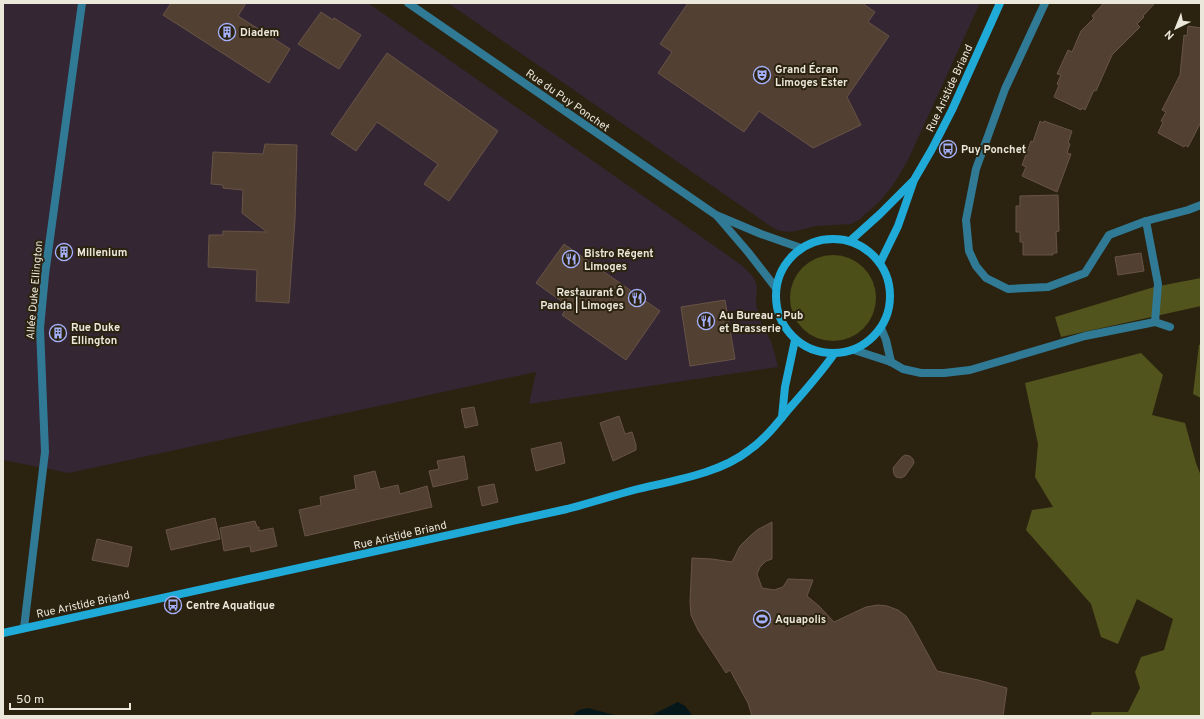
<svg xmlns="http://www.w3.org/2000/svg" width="1204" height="719" font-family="Overpass,sans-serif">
  <rect width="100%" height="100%" fill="#2b2310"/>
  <g fill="#342632">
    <polygon points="3,3 368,3 723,252 745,268 754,278 757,287 756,304 762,325 771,341 775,355 778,367 529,404 536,372 69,473 3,460"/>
    <polygon points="448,3 980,3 907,162 893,185 879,202 860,219 851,224 816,226 792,232 780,231 770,226"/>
  </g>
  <circle fill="#4c4f18" cx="833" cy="298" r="43"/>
  <g fill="#51541d">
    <polygon points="1201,278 1201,306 1061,337 1055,317 1154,287"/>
    <polygon points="1201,344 1201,398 1193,394 1199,345"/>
    <polygon points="1141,353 1163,375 1152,415 1185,423 1196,463 1201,476 1201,716 1090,716 1092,712 1128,712 1140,688 1135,672 1141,657 1164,650 1173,619 1137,599 1118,644 1101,637 1091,604 1026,530 1032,510 1053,507 1035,477 1038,444 1025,383"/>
  </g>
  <g fill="#05171a">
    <polygon points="678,702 685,706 693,716 650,716"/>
    <polygon points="588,708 618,716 572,716 579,710"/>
  </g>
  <g fill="#524033" stroke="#685447">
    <polygon points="171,3 246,3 238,16 290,49 269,83 163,15"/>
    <polygon points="688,3 862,3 875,12 868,22 889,36 847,97 861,125 813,148 759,111 744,132 658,73 672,52 660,44"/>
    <polygon points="1104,3 1155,3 1143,16 1144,17 1137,24 1140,27 1112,55 1096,91 1094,90 1085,110 1082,108 1081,110 1054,97 1059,85 1057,84 1061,75 1057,74 1068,50 1072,52 1081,31 1094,18 1092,16"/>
    <polygon points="321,12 333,20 334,18 361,35 339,69 298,44"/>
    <polygon points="1188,26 1201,28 1201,122 1188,147 1185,145 1184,147 1158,133 1163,122 1161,121 1166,112 1162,110 1180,75 1184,35 1187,36"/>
    <polygon points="387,53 498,131 449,201 424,184 438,164 377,122 356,151 331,134"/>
    <polygon points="1040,121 1043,123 1044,121 1072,131 1068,143 1070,144 1067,153 1071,154 1057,192 1022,176 1026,167 1022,165 1031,141 1033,142"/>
    <polygon points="265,144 297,145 295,219 289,303 256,301 257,270 208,267 209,235 223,235 223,231 267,232 242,213 243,190 223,188 223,185 211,184 213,152 263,154"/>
    <polygon points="1058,195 1059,231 1056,232 1057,253 1053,253 1053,255 1023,255 1023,242 1020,242 1020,232 1016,232 1016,206 1020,206 1020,196"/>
    <polygon points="564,244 660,311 626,360 562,315 568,306 536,283"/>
    <polygon points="1141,253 1144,271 1118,275 1115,257"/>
    <polygon points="725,300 735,359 690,366 681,307"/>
    <polygon points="474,407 478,425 465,428 461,409"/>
    <polygon points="619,416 625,434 632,432 636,445 636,450 613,461 600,423"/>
    <polygon points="561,442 565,463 536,471 531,449"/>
    <polygon points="905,455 910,456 913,459 914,463 905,476 901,478 896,477 894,474 893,468 902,457"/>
    <polygon points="464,456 468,479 433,487 429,471 439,469 437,461"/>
    <polygon points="375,471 380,489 398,485 400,494 427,486 432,507 305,536 299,510 321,505 320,497 356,489 354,476"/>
    <polygon points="494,484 498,502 482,506 478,487"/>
    <polygon points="215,518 220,539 171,550 166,530"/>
    <polygon points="255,521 257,527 259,527 259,531 273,528 277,546 251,552 250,546 224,551 220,528"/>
    <polygon points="772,522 772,559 766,561 760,567 757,574 762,588 774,590 783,587 788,579 813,580 807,596 819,606 834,622 866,607 878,605 887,606 898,610 906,616 912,625 937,671 978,680 1007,688 1003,716 752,716 748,703 730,670 726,673 698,630 691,615 690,602 692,558 712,559 732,562 740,546 749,537 757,530"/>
    <polygon points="97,539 132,547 128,567 92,560"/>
  </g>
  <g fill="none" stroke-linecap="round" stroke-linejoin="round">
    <g stroke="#307a96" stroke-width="8">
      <polyline points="408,3 716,215 761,234 801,248"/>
      <polyline points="1045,3 1005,89 976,169 966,220 969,251 976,266 986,278 1008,289 1048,287 1085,273 1109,235 1146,221 1188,210 1201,205"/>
      <polyline points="718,217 748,252 776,288"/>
      <polyline points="1146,221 1158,284 1155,322"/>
      <polyline points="881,328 886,340 891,362"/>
      <polyline points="854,350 891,362 903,369 921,373 944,373 970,370 1085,336 1155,322 1170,327"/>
      <polyline points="24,628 45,452 40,328 45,275 82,3"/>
    </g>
    <g stroke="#1faad8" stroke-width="8">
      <circle cx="833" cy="296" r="57"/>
      <polyline points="850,241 880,214 912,182"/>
      <polyline points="880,263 898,226 914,180 932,149 952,110 1000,3"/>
      <polyline points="782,417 785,387 795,340"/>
      <path d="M3,633L567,509C590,503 612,496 634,490C670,481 719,474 748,451C764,440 776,425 788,410C804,392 820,374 834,354"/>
    </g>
  </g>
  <defs>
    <g id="building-ring" transform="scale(0.9)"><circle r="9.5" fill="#2b2310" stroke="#a5b1fc" stroke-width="1.5"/><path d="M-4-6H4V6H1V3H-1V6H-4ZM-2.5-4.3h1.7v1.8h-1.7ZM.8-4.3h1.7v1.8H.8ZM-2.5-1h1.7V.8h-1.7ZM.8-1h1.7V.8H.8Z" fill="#a5b1fc"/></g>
    <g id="theatre-ring" transform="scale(0.9)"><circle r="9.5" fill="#2b2310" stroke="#a5b1fc" stroke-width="1.5"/><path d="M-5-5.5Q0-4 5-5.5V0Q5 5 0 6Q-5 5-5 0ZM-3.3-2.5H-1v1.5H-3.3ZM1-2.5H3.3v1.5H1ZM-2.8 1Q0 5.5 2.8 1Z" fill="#a5b1fc"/></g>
    <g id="bus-ring" transform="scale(0.9)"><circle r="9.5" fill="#2b2310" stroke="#a5b1fc" stroke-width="1.5"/><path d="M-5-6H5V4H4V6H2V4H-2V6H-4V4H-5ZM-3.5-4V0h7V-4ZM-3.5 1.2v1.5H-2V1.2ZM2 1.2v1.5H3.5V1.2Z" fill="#a5b1fc"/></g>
    <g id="restaurant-ring" transform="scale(0.9)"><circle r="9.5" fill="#2b2310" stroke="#a5b1fc" stroke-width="1.5"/><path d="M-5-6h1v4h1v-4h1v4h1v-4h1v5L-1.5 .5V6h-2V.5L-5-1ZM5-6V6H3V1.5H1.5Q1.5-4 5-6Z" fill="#a5b1fc"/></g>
    <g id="stadium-ring" transform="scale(0.9)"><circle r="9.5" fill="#2b2310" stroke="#a5b1fc" stroke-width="1.5"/><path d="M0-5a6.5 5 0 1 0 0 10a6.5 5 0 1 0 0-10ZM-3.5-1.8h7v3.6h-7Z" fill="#a5b1fc"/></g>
  </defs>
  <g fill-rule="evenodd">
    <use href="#building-ring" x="227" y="32"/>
    <use href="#theatre-ring" x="762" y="75"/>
    <use href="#bus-ring" x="948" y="149"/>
    <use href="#building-ring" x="64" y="252"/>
    <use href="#restaurant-ring" x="571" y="259"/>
    <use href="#restaurant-ring" x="637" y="298"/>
    <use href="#restaurant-ring" x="706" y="321"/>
    <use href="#building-ring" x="58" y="333"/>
    <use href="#bus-ring" x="173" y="605"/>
    <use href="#stadium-ring" x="762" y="619"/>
  </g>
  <g text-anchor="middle" stroke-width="4" stroke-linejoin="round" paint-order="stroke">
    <g font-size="11" font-weight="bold" fill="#ece7db" stroke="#2b2310" text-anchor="start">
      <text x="240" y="36">Diadem</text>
      <text x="775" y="73">Grand Écran<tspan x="775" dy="13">Limoges Ester</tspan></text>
      <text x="961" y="153">Puy Ponchet</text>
      <text x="77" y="256">Millenium</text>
      <text x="584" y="257">Bistro Régent<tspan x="584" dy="13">Limoges</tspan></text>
      <text x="624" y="296" text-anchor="end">Restaurant Ô<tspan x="624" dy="13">Panda | Limoges</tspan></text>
      <text x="719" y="319">Au Bureau - Pub<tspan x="719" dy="13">et Brasserie</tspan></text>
      <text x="71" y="331">Rue Duke<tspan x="71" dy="13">Ellington</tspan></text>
      <text x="186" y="609">Centre Aquatique</text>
      <text x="775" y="623">Aquapolis</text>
    </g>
    <g font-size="11" fill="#ece7db" stroke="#2b2310">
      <text transform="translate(949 88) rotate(-65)" y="4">Rue Aristide Briand</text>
      <text transform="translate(568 100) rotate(35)" y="4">Rue du Puy Ponchet</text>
      <text transform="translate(34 290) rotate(-85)" y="4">Allée Duke Ellington</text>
      <text transform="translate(400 535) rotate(-13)" y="4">Rue Aristide Briand</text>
      <text transform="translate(83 604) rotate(-12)" y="4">Rue Aristide Briand</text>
    </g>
  </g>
  <rect width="1204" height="719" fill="none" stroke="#ece7db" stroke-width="8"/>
  <g transform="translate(1176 28) rotate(223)" stroke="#2b2310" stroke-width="3" paint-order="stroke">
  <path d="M0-3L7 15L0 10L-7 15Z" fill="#ece7db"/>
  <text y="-6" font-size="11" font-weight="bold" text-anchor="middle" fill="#ece7db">N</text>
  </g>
  <path d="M10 703v6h120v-6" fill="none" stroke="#ece7db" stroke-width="2"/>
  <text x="16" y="703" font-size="12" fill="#ece7db" stroke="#2b2310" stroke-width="3" paint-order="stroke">50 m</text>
</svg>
